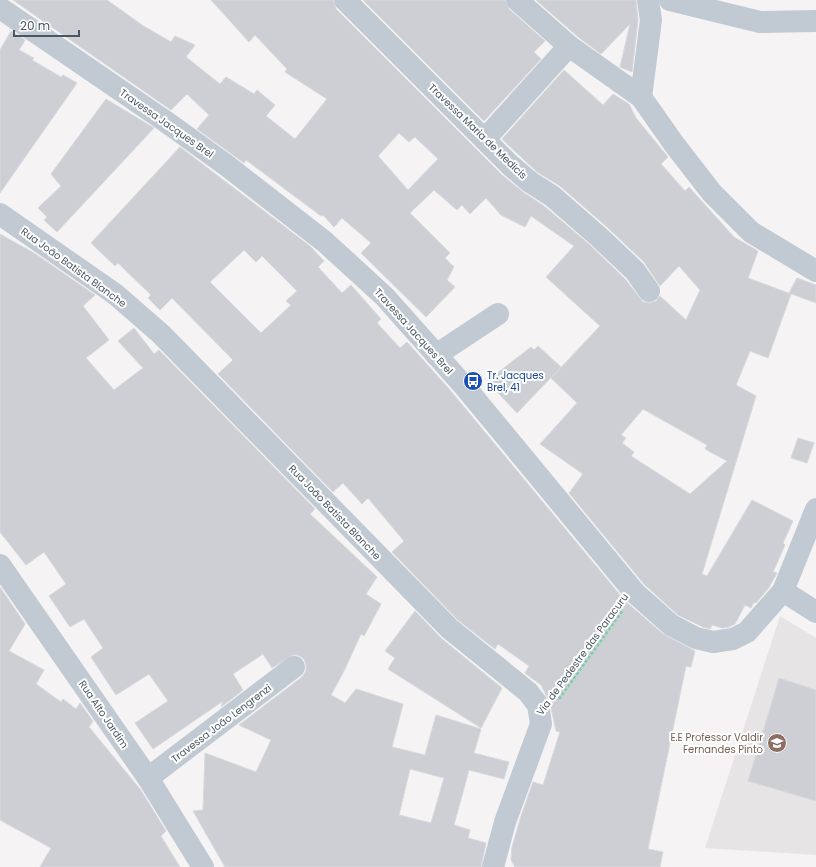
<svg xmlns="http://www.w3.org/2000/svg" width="816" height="867" font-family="Poppins,sans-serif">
  <rect width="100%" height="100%" fill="#f5f3f3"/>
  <polygon fill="#e6e4e5" points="780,616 816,638 816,855 705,848"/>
  <g fill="#cdcfd5" stroke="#d7d9de" fill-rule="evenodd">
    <path d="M13,0H107L142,25L171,42L175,36L195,45L186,57L220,84L226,77L254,94L257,90L275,105L266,116L295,139L327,99L285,72L287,69L255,35L249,42L211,0H333L336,9L502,175L523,192L544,206L590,245L625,279L643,302L650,303L656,301L660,296L686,320L700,290L679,266L660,286L644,262L607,227L560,186L537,172L502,139L564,70L603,105L613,94L629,104L636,118L668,157L661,164L685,191L689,187L734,237L758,251L748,278L791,294L768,358L750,351L736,385L756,396L702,574L707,576L752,500L793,521L783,543L785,545L773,572L777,573L768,589L756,603L754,602L751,608L745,605L735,624L729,627L722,628L712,625L710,629L703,627L678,615L644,584L569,493L583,474L540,444L577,403L551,378L600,326L546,277L574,246L531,216L525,227L501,215L486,198L470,214L462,205L457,210L434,190L410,213L450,253L445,258L454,267L447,280L455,287L426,317L361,253L371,243L342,218L334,227L323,215L321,216L246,160L244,163L197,129L209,115L187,94L171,110ZM399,133L409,142L415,137L438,159L408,190L378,156ZM643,409L707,445L705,449L727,461L690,494L631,456L634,452L622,443L626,438L621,435Z"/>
    <polygon points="363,0 505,0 509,9 545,41 534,52 541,59 484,121"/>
    <polygon points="536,0 636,0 638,20 632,72 620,67 630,24 601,54 577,36"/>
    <polygon points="11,31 25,40 19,50 34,58 32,60 61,77 63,75 77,83 0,193 0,50"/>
    <polygon points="106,99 154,128 57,232 44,220 47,217 38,208 61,186 51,174"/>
    <path d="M180,147L310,246L324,261L318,267L342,293L351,285L381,319L377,323L400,348L407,342L450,390L625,601L663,634L695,651L691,667L686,666L648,849L663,852L660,867H515L511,860L512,847L521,816L533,782L543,785L560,732L556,731L550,703L541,685L525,673L529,666L498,644L495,649L458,620L392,552L404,541L368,498L362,504L343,483L333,492L218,374L233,360L172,298L160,310L148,298L151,295L118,263L115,266L91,243ZM244,250L256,262L262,256L297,291L286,301L291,305L261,333L210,282Z"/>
    <path d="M0,234L34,253L95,295L83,306L109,340L86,358L114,390L143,368L118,341L134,328L154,354L159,350L315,509L310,514L377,577L366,594L381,604L364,636L361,634L344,671L331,695L345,703L356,689L403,704L392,747L425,755L436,715L481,729L474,753L509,762L504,779L469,770L454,825L470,830L468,838L486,843L481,867H225L193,811L203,810L205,753L256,772L271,740L239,725L302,677L306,671V665L304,659L298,655H293L272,668L263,654L233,674L243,690L221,707L223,701L153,749L135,723L168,701L149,674L116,695L91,657L103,648L84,619L70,627L49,596L66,584L44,552L26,565L0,532ZM410,769L444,778L431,823L399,815Z"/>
    <polygon points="797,278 816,285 816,303 789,293"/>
    <polygon points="538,346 561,367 517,413 487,381 531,347 534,350"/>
    <polygon points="798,438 814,443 807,463 791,458"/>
    <polygon points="0,587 25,624 9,651 44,670 36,684 61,702 63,699 76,709 80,703 93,721 89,727 140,789 166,831 161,836 180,867 40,867 51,848 0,820"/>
    <polygon points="415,611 442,639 502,688 481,728 388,669 395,658 385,651"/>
    <polygon points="779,678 816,690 816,801 748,781"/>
  </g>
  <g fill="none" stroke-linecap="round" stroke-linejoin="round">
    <polyline stroke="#7ad0a6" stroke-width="2.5" stroke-dasharray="3 2" stroke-linecap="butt" points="559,699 623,610"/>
    <g stroke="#c1cad2" stroke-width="22">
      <polyline points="345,0 510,165 530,182 552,196 598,236 635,271 649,291"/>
      <polyline points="517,0 569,46 641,97 674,144 712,193 751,232 816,271"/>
      <polyline points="670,0 760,22 816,21"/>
      <polyline points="0,8 165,121 226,165 325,242 385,297 465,387 635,593 671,625 696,638 713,642 733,639 747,632 783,591 816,509"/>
      <polyline points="641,97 651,20 648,0"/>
      <polyline points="485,139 569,46"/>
      <polyline points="0,214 115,294 161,334 450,629 528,692 538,705 541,724 505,822 493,867"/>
      <polyline points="436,355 498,314"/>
      <polyline points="0,565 148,778 203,867"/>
      <polyline points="783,591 816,612"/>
      <polyline points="148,778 294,667"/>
    </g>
  </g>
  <defs>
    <g id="bus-disc" transform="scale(1)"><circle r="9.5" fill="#1a4fb4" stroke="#fff"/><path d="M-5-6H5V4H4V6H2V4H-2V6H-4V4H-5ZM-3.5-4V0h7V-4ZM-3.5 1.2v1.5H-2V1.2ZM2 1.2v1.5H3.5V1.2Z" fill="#fff"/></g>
    <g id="school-disc" transform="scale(1)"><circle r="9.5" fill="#8d6e63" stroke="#fff"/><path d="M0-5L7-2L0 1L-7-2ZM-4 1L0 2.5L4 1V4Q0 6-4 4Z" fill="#fff"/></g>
  </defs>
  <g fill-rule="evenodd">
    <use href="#bus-disc" x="473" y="381"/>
    <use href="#school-disc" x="777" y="743"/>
  </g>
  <g text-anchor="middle" stroke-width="4" stroke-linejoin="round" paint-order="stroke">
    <g font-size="10" fill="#4a5661" stroke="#fff">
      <text transform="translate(167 123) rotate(35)" y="4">Travessa Jacques Brel</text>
      <text transform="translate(478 131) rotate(44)" y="4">Travessa Maria de Medicis</text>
      <text transform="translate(74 267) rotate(36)" y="4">Rua João Batista Blanche</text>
      <text transform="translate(414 331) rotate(48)" y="4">Travessa Jacques Brel</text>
      <text transform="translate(335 512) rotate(46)" y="4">Rua João Batista Blanche</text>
      <text transform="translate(582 654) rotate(-54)" y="4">Via de Pedestre das Paracuru</text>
      <text transform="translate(104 714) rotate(56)" y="4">Rua Alto Jardim</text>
      <text transform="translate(221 723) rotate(-37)" y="4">Travessa João Lengrenzi</text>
    </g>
    <g font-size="10" fill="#164399" stroke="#fff" text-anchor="start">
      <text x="487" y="379">Tr. Jacques<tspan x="487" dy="12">Brel, 41</tspan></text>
    </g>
    <g font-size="10" fill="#785e54" stroke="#fff" text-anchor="end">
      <text x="763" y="741">E.E Professor Valdir<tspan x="763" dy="12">Fernandes Pinto</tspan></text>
    </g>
  </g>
  <path d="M14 30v6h65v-6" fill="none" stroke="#4a5661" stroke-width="2"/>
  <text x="20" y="30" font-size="12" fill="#4a5661" stroke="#ffffff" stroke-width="3" paint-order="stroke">20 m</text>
</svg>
